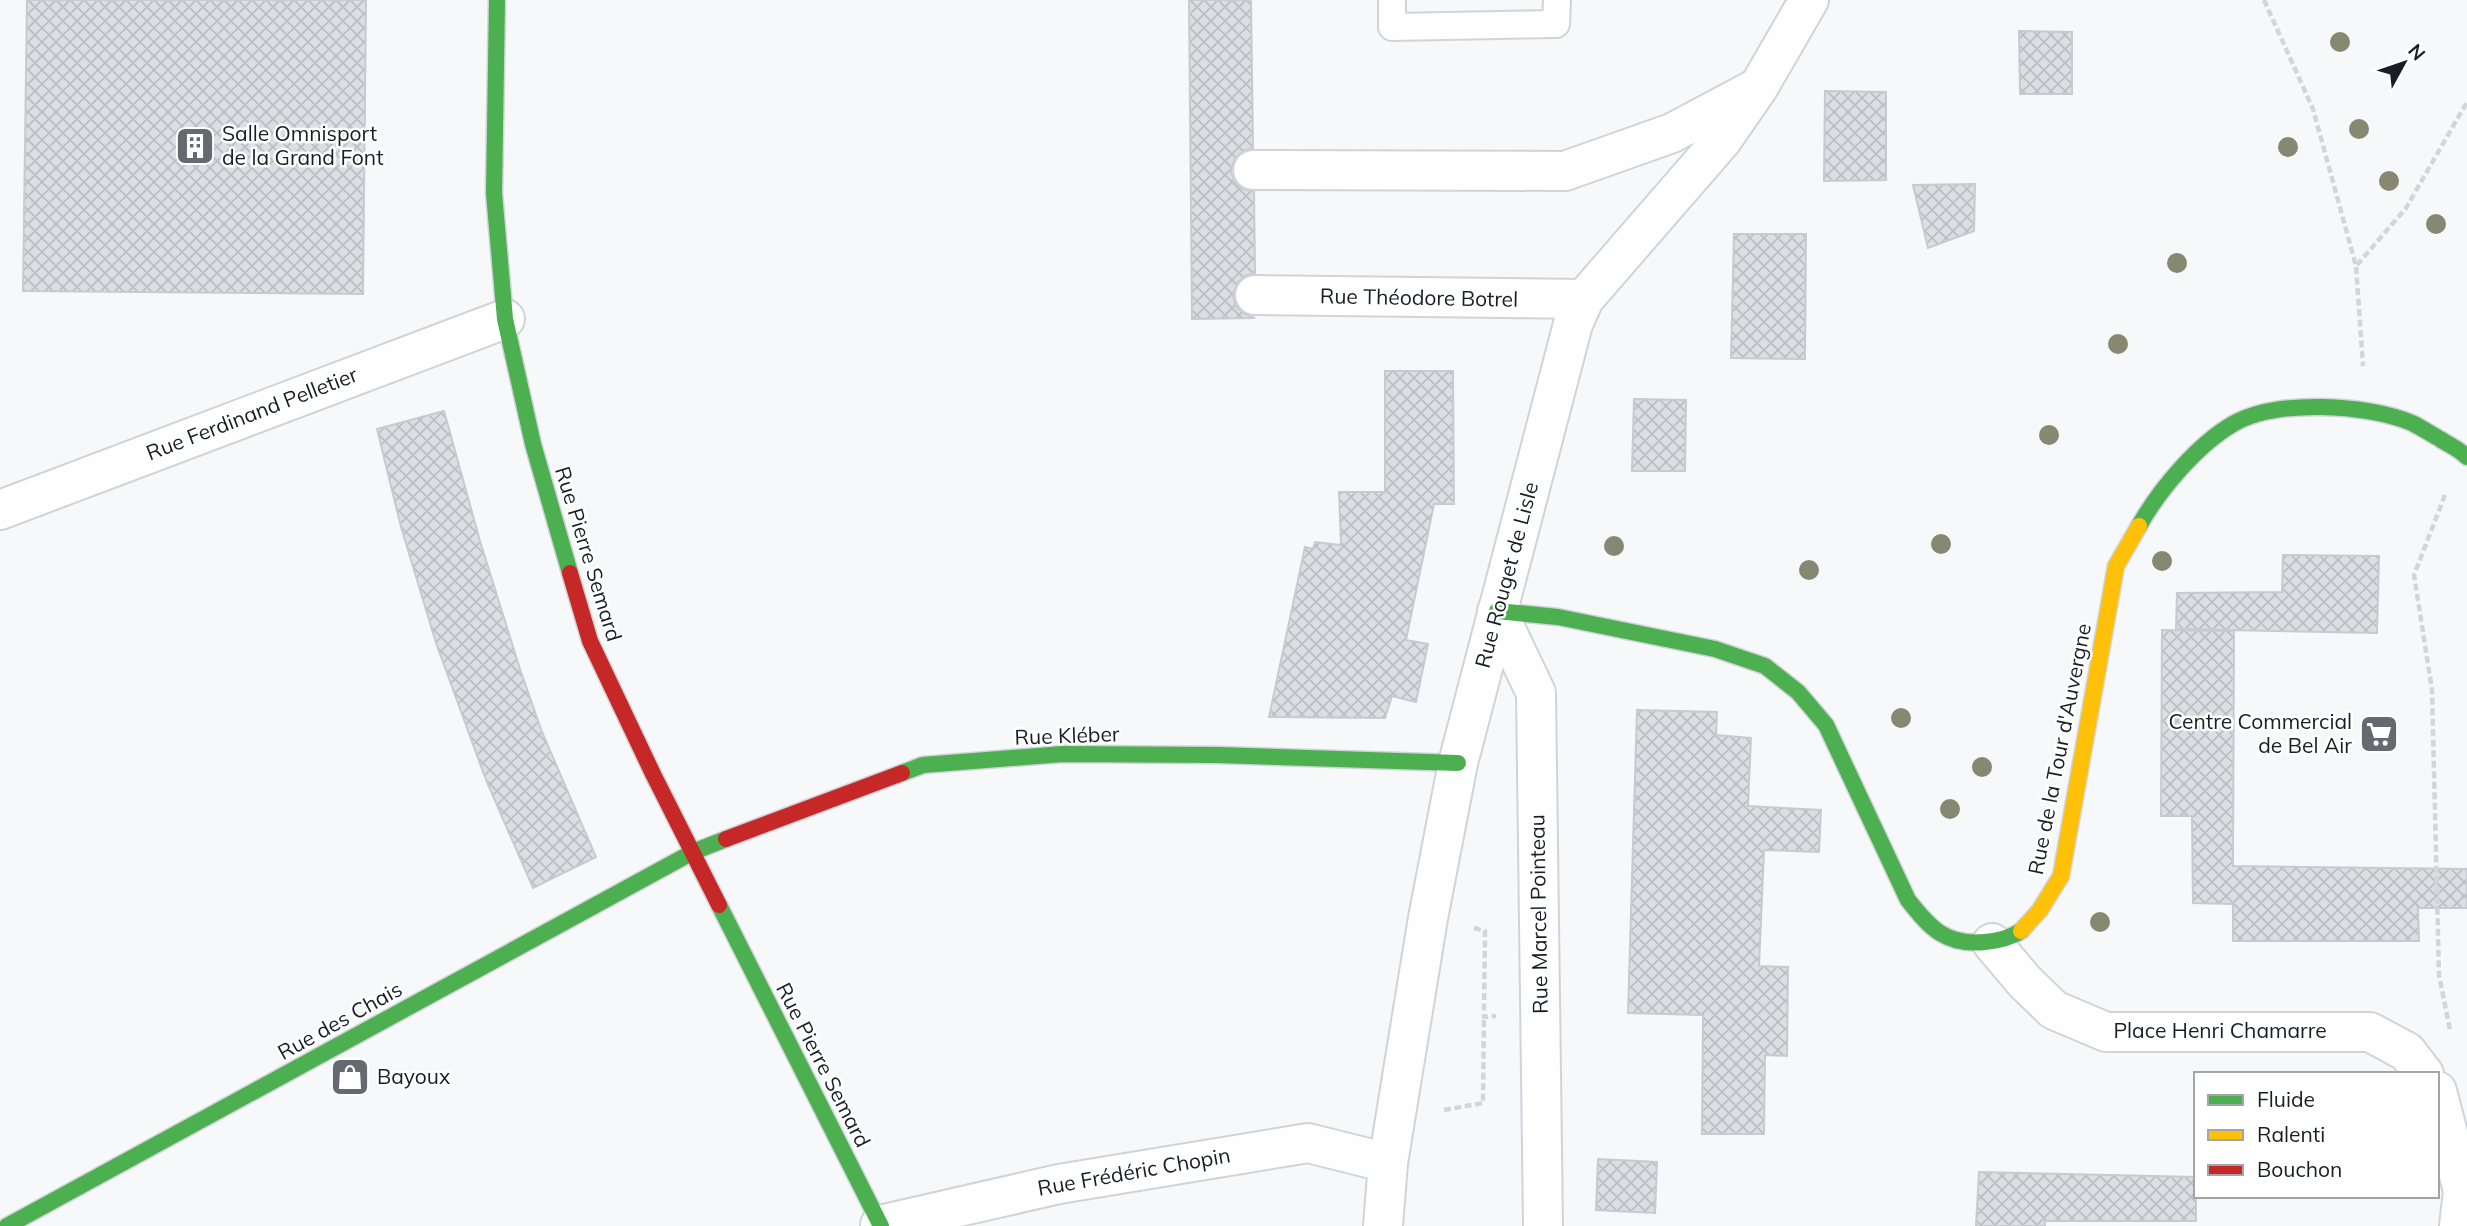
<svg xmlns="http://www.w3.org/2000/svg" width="2467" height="1226" font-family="Mulish,sans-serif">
  <defs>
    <pattern id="building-cross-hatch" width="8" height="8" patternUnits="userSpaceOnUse" patternTransform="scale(1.75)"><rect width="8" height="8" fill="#dbdfe4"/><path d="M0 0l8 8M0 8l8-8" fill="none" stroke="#bbbfc3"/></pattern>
  </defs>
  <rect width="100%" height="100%" fill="#f6f8fa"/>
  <g fill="url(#building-cross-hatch)" stroke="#c7cad0" stroke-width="2">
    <polygon points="27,0 366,0 363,294 23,291"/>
    <polygon points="1189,0 1251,0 1253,148 1243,151 1235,158 1231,171 1234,181 1241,188 1254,192 1255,273 1245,276 1237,283 1233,295 1236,306 1243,313 1255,318 1192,319"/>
    <polygon points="2019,31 2072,32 2072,94 2020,94"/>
    <polygon points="1825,91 1886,92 1886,180 1824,181"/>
    <polygon points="1975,184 1974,231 1928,248 1913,185"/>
    <polygon points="1734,234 1806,234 1805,359 1731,358"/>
    <polygon points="1385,371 1453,371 1454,504 1434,504 1406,640 1428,644 1416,702 1392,696 1385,718 1269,717 1305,547 1313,549 1315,542 1341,545 1339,492 1385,492"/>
    <polygon points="1634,399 1686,400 1685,471 1632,471"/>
    <polygon points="444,411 480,541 520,669 542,732 596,857 533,888 486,780 436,643 401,527 377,429"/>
    <polygon points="2283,555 2379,556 2377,633 2176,629 2177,593 2282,592"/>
    <polygon points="2162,630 2234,631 2233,866 2467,869 2467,908 2418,908 2419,941 2233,941 2233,904 2193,903 2192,816 2161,816"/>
    <polygon points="1637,710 1717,712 1716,735 1751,738 1748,806 1821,810 1819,852 1764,850 1759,966 1788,967 1787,1056 1765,1055 1764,1134 1702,1134 1703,1015 1628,1013"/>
    <polygon points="1598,1159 1657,1162 1655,1213 1596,1210"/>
    <polygon points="1979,1172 2196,1177 2196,1221 2045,1221 2045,1226 1976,1226"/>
  </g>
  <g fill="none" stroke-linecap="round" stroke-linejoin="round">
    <g stroke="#d0d4d9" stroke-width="30">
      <polyline id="lane" points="1392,0 1392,27 1556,24 1557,0"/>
    </g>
    <g stroke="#d0d4d9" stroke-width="42">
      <g id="street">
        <polyline points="1253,170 1565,171 1672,133 1753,90"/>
        <polyline points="1255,295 1584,299"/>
        <polyline points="0,510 505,319"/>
        <polyline points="1497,611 1536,693 1543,1226"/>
        <polyline points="1992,943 2025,982 2054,1010 2106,1032 2370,1032 2407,1052 2424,1074"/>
        <polyline points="2437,1091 2463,1191 2459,1226"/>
        <polyline points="880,1225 1059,1184 1308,1143 1388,1163"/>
        <polyline points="1383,1226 1388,1163 1428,918 1458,763 1573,324 1584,299 1722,140 1758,88 1809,0"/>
      </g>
    </g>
    <g stroke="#d0d4d9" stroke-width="19">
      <g id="fast">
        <polyline points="497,0 494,193 505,319 533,444 570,573"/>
        <path d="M2139,526C2159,490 2197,445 2233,424C2276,399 2367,404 2412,423C2422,428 2431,434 2440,439C2449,445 2459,449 2467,457"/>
        <path d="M1497,611L1558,617L1715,649L1765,666L1798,692L1826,725L1908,900C1930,928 1946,946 1985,942C1997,941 2010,938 2021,931"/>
        <polyline points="902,773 923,765 1063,754 1217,755 1458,763"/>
        <polyline points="719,905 881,1226"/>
        <polyline points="7,1226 693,852 726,839"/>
      </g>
    </g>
    <g stroke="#d0d4d9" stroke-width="19">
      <polyline id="slow" points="2021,931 2040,910 2061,876 2116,566 2139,526"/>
    </g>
    <g stroke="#d0d4d9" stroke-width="19">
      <g id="jam">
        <polyline points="570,573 590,641 653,774 719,905"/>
        <polyline points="726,839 902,773"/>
      </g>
    </g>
    <g stroke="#d4d5d6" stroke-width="4.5" stroke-dasharray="7 3.5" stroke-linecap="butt">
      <polyline points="2264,0 2313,109 2356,266 2363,366"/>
      <polyline points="2357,265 2406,208 2467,102"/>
      <polyline points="2445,495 2414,575 2432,690 2439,975 2450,1030"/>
      <polyline points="1474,928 1485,931 1484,1017 1496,1016"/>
      <polyline points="1444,1110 1483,1103 1484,1017"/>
    </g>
    <use href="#lane" stroke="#fefefe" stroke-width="26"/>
    <use href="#street" stroke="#fefefe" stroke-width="38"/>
    <use href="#fast" stroke="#4caf50" stroke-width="16"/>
    <use href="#slow" stroke="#ffc107" stroke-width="16"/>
    <use href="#jam" stroke="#c62828" stroke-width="16"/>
  </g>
  <g fill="#868871">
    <circle cx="2340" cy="42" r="10"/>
    <circle cx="2359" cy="129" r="10"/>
    <circle cx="2288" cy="147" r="10"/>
    <circle cx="2389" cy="181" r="10"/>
    <circle cx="2436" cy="224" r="10"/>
    <circle cx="2177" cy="263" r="10"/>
    <circle cx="2118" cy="344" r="10"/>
    <circle cx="2049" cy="435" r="10"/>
    <circle cx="1941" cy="544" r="10"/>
    <circle cx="1614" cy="546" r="10"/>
    <circle cx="2162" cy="561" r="10"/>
    <circle cx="1809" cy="570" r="10"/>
    <circle cx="1901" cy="718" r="10"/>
    <circle cx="1982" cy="767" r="10"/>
    <circle cx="1950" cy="809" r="10"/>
    <circle cx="2100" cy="922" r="10"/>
  </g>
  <defs>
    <g id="building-square" transform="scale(2.0125)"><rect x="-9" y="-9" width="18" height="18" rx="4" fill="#666a70" stroke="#fff"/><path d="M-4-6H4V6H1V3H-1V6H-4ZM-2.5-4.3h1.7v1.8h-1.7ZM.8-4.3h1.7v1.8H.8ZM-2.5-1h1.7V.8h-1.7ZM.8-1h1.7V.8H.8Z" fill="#fff"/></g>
    <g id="supermarket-square" transform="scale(2.0125)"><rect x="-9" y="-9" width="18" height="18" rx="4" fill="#666a70" stroke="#fff"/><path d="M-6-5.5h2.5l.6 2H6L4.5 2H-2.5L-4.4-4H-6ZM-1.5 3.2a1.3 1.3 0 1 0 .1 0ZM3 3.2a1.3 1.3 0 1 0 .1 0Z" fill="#fff"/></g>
    <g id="shop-square" transform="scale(2.0125)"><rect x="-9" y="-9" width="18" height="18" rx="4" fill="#666a70" stroke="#fff"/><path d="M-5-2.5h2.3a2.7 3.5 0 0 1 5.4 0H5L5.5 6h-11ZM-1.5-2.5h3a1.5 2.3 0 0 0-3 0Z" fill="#fff"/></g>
  </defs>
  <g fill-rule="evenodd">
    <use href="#building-square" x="195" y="146"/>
    <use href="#supermarket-square" x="2379" y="734"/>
    <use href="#shop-square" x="350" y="1077"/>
  </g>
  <g text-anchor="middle" stroke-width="5" stroke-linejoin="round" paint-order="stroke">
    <g font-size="21" fill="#181d26" stroke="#fff" text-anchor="start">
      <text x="222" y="141">Salle Omnisport<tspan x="222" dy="24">de la Grand Font</tspan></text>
      <text x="2352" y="729" text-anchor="end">Centre Commercial<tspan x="2352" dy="24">de Bel Air</tspan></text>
      <text x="377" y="1084">Bayoux</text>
    </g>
    <g font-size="21" fill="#181d26" stroke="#fff">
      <text transform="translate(1419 298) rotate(1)" y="7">Rue Théodore Botrel</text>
      <text transform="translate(252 414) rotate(-21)" y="7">Rue Ferdinand Pelletier</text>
      <text transform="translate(588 554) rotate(73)" y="7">Rue Pierre Semard</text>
      <text transform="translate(1507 575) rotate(-75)" y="7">Rue Rouget de Lisle</text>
      <text transform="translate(1067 736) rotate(-2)" y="7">Rue Kléber</text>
      <text transform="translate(2060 749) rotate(-79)" y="7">Rue de la Tour d'Auvergne</text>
      <text transform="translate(1539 914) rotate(-91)" y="7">Rue Marcel Pointeau</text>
      <text transform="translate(340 1021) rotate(-29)" y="7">Rue des Chais</text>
      <text x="2220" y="1038">Place Henri Chamarre</text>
      <text transform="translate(823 1065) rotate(63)" y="7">Rue Pierre Semard</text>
      <text transform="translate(1134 1172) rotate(-10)" y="7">Rue Frédéric Chopin</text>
    </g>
  </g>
  <rect x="2194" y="1072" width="245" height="126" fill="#ffffff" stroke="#a3a5a8" stroke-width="2"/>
  <rect x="2208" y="1095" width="35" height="10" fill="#4caf50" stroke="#a3a5a8" stroke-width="2"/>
  <text x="2257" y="1107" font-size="21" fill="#181d26">Fluide</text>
  <rect x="2208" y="1130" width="35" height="10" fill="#ffc107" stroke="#a3a5a8" stroke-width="2"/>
  <text x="2257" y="1142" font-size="21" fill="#181d26">Ralenti</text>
  <rect x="2208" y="1165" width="35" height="10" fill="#c62828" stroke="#a3a5a8" stroke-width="2"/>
  <text x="2257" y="1177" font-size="21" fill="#181d26">Bouchon</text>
  <g transform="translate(2404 63) rotate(50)" stroke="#ffffff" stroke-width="5" paint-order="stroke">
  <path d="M0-5L12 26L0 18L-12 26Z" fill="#181d26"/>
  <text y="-10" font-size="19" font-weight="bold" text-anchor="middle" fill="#181d26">N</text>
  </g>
</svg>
